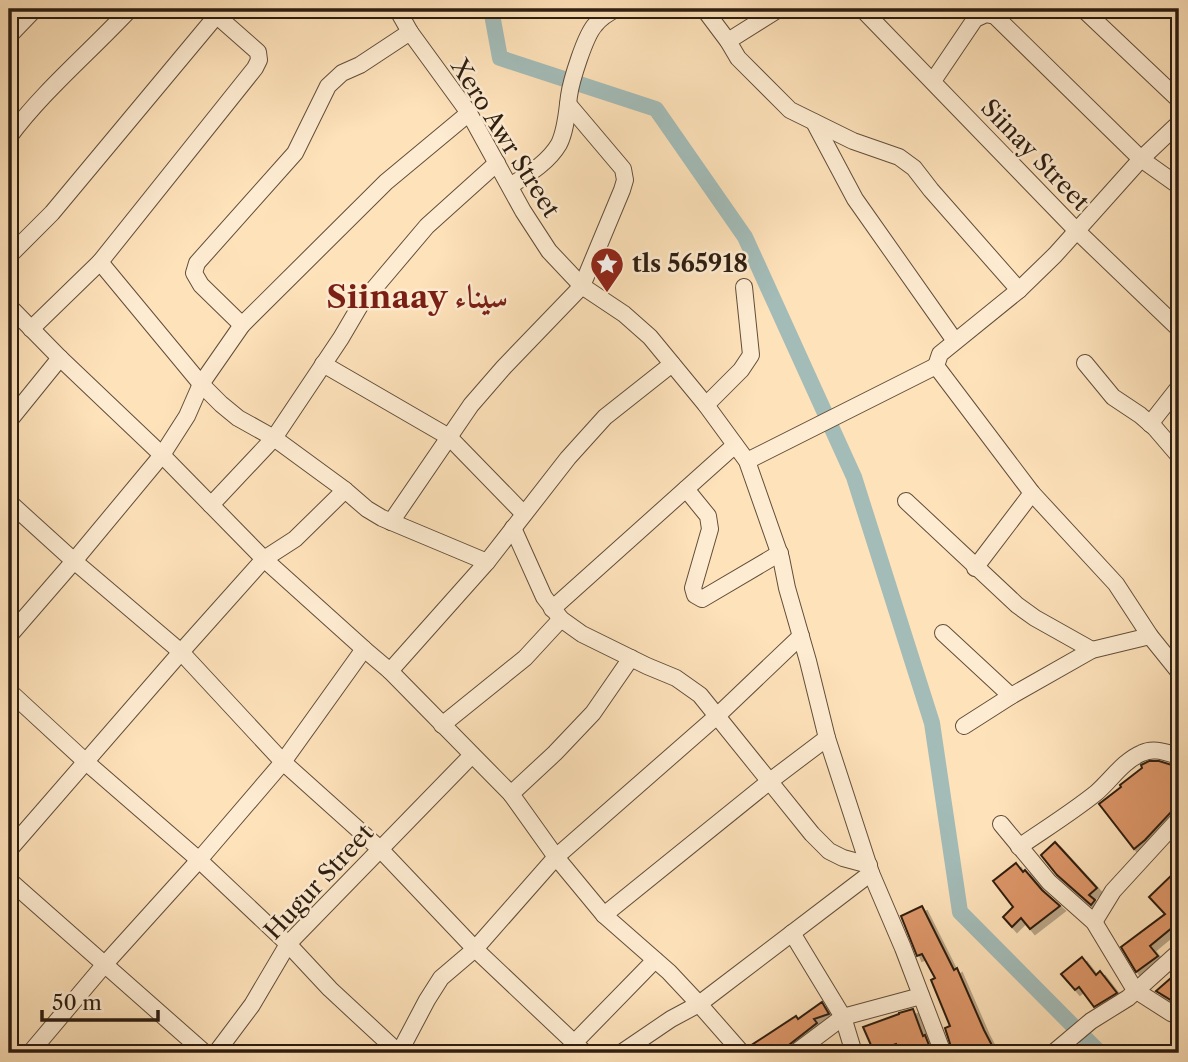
<svg xmlns="http://www.w3.org/2000/svg" width="1188" height="1062" font-family="'Libre Caslon Text',Amiri,serif">
  <defs>
    <filter id="shadow"><feDropShadow dx="5" dy="5" stdDeviation="0" flood-color="#0004"/></filter>
  </defs>
  <rect width="100%" height="100%" fill="#fee2ba"/>
  <filter id="stains"><feTurbulence type="fractalNoise" baseFrequency=".00286" numOctaves="4"/><feColorMatrix values="0 0 0 0 .2 0 0 0 0 .09 0 0 0 0 .02 0 0 0 .5 -.17"/></filter>
  <radialGradient id="worn" r=".72"><stop offset=".6" stop-color="#630" stop-opacity="0"/><stop offset="1" stop-color="#630" stop-opacity=".3"/></radialGradient>
  <g fill="none" stroke-linecap="round" stroke-linejoin="round">
    <polyline stroke="#a3bcb8" stroke-width="16" points="491,9 500,58 656,109 745,237 854,477 932,723 960,912 1100,1053"/>
  </g>
  <g fill="#de9769" stroke="#2d1d10" stroke-width="2" filter="url(#shadow)">
    <polygon points="1149,761 1159,761 1172,765 1179,775 1179,808 1171,812 1145,840 1134,849 1099,804 1121,787 1120,785 1142,768 1141,765"/>
    <polygon points="1055,842 1097,888 1089,895 1095,900 1091,905 1057,875 1041,855"/>
    <polygon points="1016,863 1023,872 1025,870 1042,890 1060,906 1030,929 1021,918 1012,927 1003,917 1013,907 993,881"/>
    <polygon points="1179,868 1179,922 1150,946 1158,956 1136,972 1121,947 1165,914 1149,897"/>
    <polygon points="922,906 954,970 957,968 984,1030 996,1053 953,1053 945,1028 950,1026 931,980 935,978 922,954 917,956 901,916"/>
    <polygon points="1082,957 1096,975 1100,971 1117,993 1094,1007 1079,987 1075,990 1061,974"/>
    <polygon points="1179,971 1179,1005 1156,991"/>
    <polygon points="822,1002 829,1014 814,1019 817,1023 789,1045 785,1053 752,1053 750,1046 796,1016 798,1019"/>
    <polygon points="913,1009 923,1036 925,1035 932,1053 900,1053 896,1044 874,1052 863,1027 899,1014 899,1013"/>
  </g>
  <g fill="none" stroke-linecap="round" stroke-linejoin="round">
    <g stroke="#614e3a" stroke-width="18">
      <g id="minor">
        <polyline points="397,9 410,32 469,113 523,211 549,251 582,286 624,314 650,337 706,405 747,461 781,558 787,588 808,661 827,738 871,873 903,948 943,1053"/>
        <polyline points="704,9 728,41 738,58 790,110 853,141 899,157 914,168 931,190 1019,290"/>
        <polyline points="862,9 1077,231 1179,329"/>
        <polyline points="1083,9 1179,100"/>
        <polyline points="9,36 35,9"/>
        <polyline points="728,41 779,9"/>
        <polyline points="933,81 975,19 986,14 995,16 1141,159 1179,186"/>
        <polyline points="814,122 855,199 955,341"/>
        <polyline points="1179,123 1141,159 1055,255 1019,290 940,354 936,366 1032,493 1116,584 1150,636 1179,672"/>
        <path d="M9,137C44,90 90,52 130,9"/>
        <path d="M510,186C527,175 548,163 559,144C566,130 567,111 569,96C571,81 585,36 595,25C601,17 608,13 616,9"/>
        <polyline points="9,256 52,213 222,9"/>
        <polyline points="100,262 201,384 221,404 238,418 274,438 345,490 367,509 382,518 487,562"/>
        <polyline points="9,306 60,358 162,455 264,559 364,649 390,671 511,794 556,857 604,915 669,972 699,1004 742,1053"/>
        <polyline points="242,325 201,285 194,273 197,263 295,153 328,86 342,73 360,65 410,32"/>
        <polyline points="31,329 100,262 255,68 259,60 258,52 216,15"/>
        <polyline points="1085,363 1113,397 1140,415 1155,428 1179,456"/>
        <polyline points="323,364 449,437 524,514"/>
        <polyline points="706,405 741,370 751,355 744,287"/>
        <polyline points="9,421 60,358"/>
        <polyline points="1150,424 1179,387"/>
        <polyline points="747,461 936,366"/>
        <polyline points="686,489 708,516 710,529 693,588 695,595 702,599 780,553"/>
        <polyline points="906,501 1017,605 1035,618 1092,650"/>
        <polyline points="9,502 74,561 181,652 283,762 380,849 475,949 585,1053"/>
        <polyline points="211,505 274,438 341,338 361,304 427,226 497,163"/>
        <polyline points="391,522 471,405 504,367 582,286 622,190 625,180 623,169 568,104"/>
        <polyline points="513,528 544,597 561,619 582,634 647,666 676,678 700,695 812,834 829,851 843,858 869,865"/>
        <polyline points="975,568 1032,493"/>
        <polyline points="552,609 735,445"/>
        <polyline points="943,633 1011,696"/>
        <polyline points="9,636 74,561 162,455 187,416 201,384 242,325 386,182 469,113"/>
        <polyline points="390,671 487,562 568,458 605,417 672,364"/>
        <polyline points="9,691 86,762 199,860 288,944 330,989 399,1053 427,1000 441,978 475,949 556,857 717,716 801,636"/>
        <polyline points="442,725 525,658 561,619"/>
        <polyline points="964,726 1011,696 1092,650 1150,636"/>
        <polyline points="511,794 555,753 593,713 631,658"/>
        <polyline points="1001,824 1049,882 1094,922 1135,990 1171,1013 1179,1016"/>
        <path d="M1019,847C1045,829 1071,813 1096,793C1111,780 1123,761 1142,753C1154,747 1167,753 1179,756"/>
        <polyline points="9,850 181,652 264,559 295,539 345,490"/>
        <polyline points="9,880 205,1053"/>
        <polyline points="604,915 770,781 827,738"/>
        <polyline points="1094,922 1113,891 1179,819"/>
        <polyline points="792,933 843,1017 854,1053"/>
        <polyline points="574,1043 655,960"/>
        <polyline points="30,1053 105,964 199,860 283,762 364,649"/>
        <polyline points="216,1053 252,1005 288,944 472,755"/>
        <polyline points="621,1053 671,1019 699,1004 871,873"/>
        <polyline points="795,1053 843,1017 921,996"/>
        <polyline points="1053,1053 1091,1021 1128,998 1179,952"/>
      </g>
    </g>
    <use href="#minor" stroke="#feecd2" stroke-width="16"/>
  </g>
  <defs>
    <g id="sight-pin" transform="scale(1.75)"><path d="M0 17L-7.5 6A9.5 9.5 0 1 1 7.5 6Z" fill="#8f2418" stroke="#feecd2"/><path d="M0-6L1.8-2.2L6-1.7L2.9 1.2L3.7 5.4L0 3.3L-3.7 5.4L-2.9 1.2L-6-1.7L-1.8-2.2Z" fill="#fff"/></g>
  </defs>
  <g fill-rule="evenodd">
    <use href="#sight-pin" x="607" y="264"/>
  </g>
  <g text-anchor="middle" stroke-width="5" stroke-linejoin="round" paint-order="stroke">
    <g font-size="24" fill="#2d1d10" stroke="#feecd2">
      <text transform="translate(505 138) rotate(58)" y="8">Xero Awr Street</text>
      <text transform="translate(1035 155) rotate(46)" y="8">Siinay Street</text>
      <text transform="translate(319 882) rotate(-47)" y="8">Hugur Street</text>
    </g>
    <g font-size="24" font-weight="bold" fill="#2d1d10" stroke="#feecd2" text-anchor="start">
      <text x="632" y="272">tls 565918</text>
    </g>
    <g font-size="32" font-weight="bold" fill="#7a1f14" stroke="#feecd2">
      <text x="417" y="308">Siinaay سيناء</text>
    </g>
  </g>
  <rect width="1188" height="1062" fill="none" stroke="#fee2ba" stroke-width="35"/>
  <rect x="10" y="10" width="1167" height="1041" fill="none" stroke="#2d1d10" stroke-width="3.5"/>
  <rect x="18" y="18" width="1153" height="1027" fill="none" stroke="#2d1d10" stroke-width="2"/>
  <path d="M42 1010v10h116v-10" fill="none" stroke="#2d1d10" stroke-width="3.5"/>
  <text x="52" y="1010" font-size="21" fill="#2d1d10" stroke="#feecd2" stroke-width="5" paint-order="stroke">50 m</text>
  <rect width="100%" height="100%" filter="url(#stains)"/>
  <rect width="100%" height="100%" fill="url(#worn)"/>
</svg>
